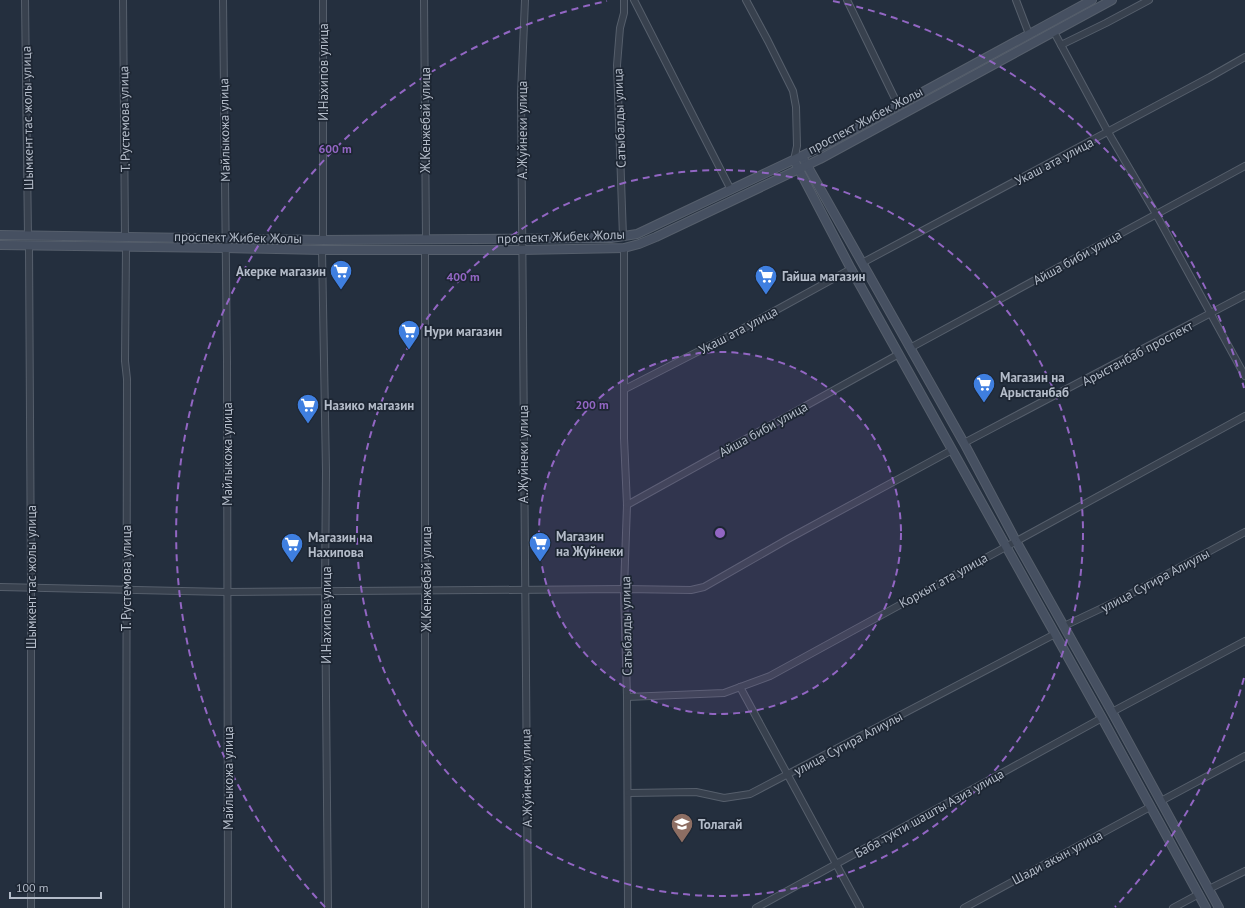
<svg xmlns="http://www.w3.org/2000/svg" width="1245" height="908" font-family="'PT Sans',sans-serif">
  <rect width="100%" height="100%" fill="#242f3e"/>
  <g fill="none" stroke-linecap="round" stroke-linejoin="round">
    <g stroke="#565f6c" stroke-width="8">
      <g id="street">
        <polyline points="25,0 28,236"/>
        <polyline points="123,0 125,237"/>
        <polyline points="223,0 227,361 228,908"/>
        <polyline points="424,0 426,240"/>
        <polyline points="525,0 521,94 528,908"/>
        <polyline points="634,0 731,190"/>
        <polyline points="746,0 768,41 793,91 796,107 797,146 794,160"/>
        <polyline points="847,0 898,105"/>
        <polyline points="1016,0 1029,34"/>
        <polyline points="1054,32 1108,132 1156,214 1245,376"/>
        <polyline points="1061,45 1106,23 1149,0"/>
        <polyline points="623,237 617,65 620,28 624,13 624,0"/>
        <polyline points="323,240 323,0"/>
        <polyline points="29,246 31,588 31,908"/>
        <polyline points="126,248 125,361 127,379 126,908"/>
        <polyline points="624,248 624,438 627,505 624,589 627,697 628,908"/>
        <polyline points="322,250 326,471 325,590 328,908"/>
        <polyline points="425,250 425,908"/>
        <polyline points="862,263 1210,77 1245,57"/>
        <polyline points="910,348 1245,166"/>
        <polyline points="625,389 740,330 851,269"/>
        <polyline points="964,443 1245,295"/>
        <polyline points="627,505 899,354"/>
        <polyline points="0,587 227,592 624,589 691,590 704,587 788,539 952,450"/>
        <polyline points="1064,626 1121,599 1245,532"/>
        <polyline points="740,687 860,908"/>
        <polyline points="627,697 724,693 770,676 1245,416"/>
        <polyline points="1112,712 1245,641"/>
        <polyline points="628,793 696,792 724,798 750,794 1055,634"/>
        <polyline points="1161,801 1245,756"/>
        <polyline points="1209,889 1245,871"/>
        <polyline points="756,908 1102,718"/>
        <polyline points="964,908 1150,807"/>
        <polyline points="1173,908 1199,894"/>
      </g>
    </g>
    <g stroke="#565f6c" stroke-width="10">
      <g id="secondary">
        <polyline points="804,160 964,443 1016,541 1112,712 1219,908"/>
        <polyline points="796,164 851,269 1102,718 1206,908"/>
        <polyline points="0,235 323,240 611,238 637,234 829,143 1092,0"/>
        <polyline points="0,245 226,248 322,250 522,250 624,248 639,244 656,237 820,159 1112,0"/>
      </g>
    </g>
    <use href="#street" stroke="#38414e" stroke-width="6"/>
    <use href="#secondary" stroke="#465061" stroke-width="8"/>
  </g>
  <circle cx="720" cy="533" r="181" fill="#9266c3" fill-opacity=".12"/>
  <g fill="none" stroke="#9266c3" stroke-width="2" stroke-dasharray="7 5">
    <circle cx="720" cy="533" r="181"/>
    <circle cx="720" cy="533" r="363"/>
    <path d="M1244 678A544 544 0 0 1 1115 907M325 907A544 544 0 0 1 607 1M833 1A544 544 0 0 1 1244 388"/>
  </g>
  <defs>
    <g id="supermarket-pin" transform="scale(1.15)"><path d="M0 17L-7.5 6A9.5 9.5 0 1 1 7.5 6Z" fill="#3f7fe0" stroke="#1d2633"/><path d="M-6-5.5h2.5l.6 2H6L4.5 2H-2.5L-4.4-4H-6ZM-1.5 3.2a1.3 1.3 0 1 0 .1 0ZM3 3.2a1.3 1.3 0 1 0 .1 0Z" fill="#fff"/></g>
    <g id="school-pin" transform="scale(1.15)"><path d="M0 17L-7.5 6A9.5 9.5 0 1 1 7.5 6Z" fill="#8d6e63" stroke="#1d2633"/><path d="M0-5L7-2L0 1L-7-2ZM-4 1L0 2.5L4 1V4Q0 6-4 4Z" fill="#fff"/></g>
  </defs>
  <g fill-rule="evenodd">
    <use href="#supermarket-pin" x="341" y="271"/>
    <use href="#supermarket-pin" x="766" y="276"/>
    <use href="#supermarket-pin" x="409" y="331"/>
    <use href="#supermarket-pin" x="984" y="384"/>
    <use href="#supermarket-pin" x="308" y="405"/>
    <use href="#supermarket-pin" x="540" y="543"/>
    <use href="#supermarket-pin" x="292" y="544"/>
    <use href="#school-pin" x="682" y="824"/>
  </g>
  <g text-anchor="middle" stroke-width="3.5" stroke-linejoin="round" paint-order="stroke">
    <g font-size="13" fill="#b4bcc9" stroke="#1d2633">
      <text transform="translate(323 72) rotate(-90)" y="5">И.Нахипов улица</text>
      <text transform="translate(27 118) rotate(-91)" y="5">Шымкент тас жолы улица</text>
      <text transform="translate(619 118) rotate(-92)" y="5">Сатыбалды улица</text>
      <text transform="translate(124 119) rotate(-91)" y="5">Т. Рустемова улица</text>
      <text transform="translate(425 120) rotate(-90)" y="5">Ж.Кенжебай улица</text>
      <text transform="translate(865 120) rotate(-28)" y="5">проспект Жибек Жолы</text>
      <text transform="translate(224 130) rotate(-91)" y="5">Майлыкожа улица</text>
      <text transform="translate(522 130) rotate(-90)" y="5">А.Жуйнеки улица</text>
      <text transform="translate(1054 161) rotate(-28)" y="5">Укаш ата улица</text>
      <text transform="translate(561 236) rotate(-2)" y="5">проспект Жибек Жолы</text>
      <text transform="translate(238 237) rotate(1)" y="5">проспект Жибек Жолы</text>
      <text transform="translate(1077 257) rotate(-29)" y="5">Айша биби улица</text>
      <text transform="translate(738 330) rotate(-28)" y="5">Укаш ата улица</text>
      <text transform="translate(1137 353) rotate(-28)" y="5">Арыстанбаб проспект</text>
      <text transform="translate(763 429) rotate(-29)" y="5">Айша биби улица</text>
      <text transform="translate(227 454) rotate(-90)" y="5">Майлыкожа улица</text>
      <text transform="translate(523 454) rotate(-90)" y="5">А.Жуйнеки улица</text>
      <text transform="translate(31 577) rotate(-90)" y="5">Шымкент тас жолы улица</text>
      <text transform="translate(126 578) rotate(-90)" y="5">Т. Рустемова улица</text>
      <text transform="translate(426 579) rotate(-90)" y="5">Ж.Кенжебай улица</text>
      <text transform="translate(943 580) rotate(-29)" y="5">Коркыт ата улица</text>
      <text transform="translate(1155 580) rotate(-28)" y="5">улица Сугира Алиулы</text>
      <text transform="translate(326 615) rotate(-90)" y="5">И.Нахипов улица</text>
      <text transform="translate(626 626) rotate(-91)" y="5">Сатыбалды улица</text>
      <text transform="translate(848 743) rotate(-28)" y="5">улица Сугира Алиулы</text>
      <text transform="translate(228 778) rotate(-90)" y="5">Майлыкожа улица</text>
      <text transform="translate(526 778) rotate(-91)" y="5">А.Жуйнеки улица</text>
      <text transform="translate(929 813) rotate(-29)" y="5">Баба тукти шашты Азиз улица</text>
      <text transform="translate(1057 857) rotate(-28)" y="5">Шади акын улица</text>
    </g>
    <g font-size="13" font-weight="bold" fill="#b4bcc9" stroke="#1d2633" text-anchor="start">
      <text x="326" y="276" text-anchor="end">Акерке магазин</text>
      <text x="782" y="281">Гайша магазин</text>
      <text x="424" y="336">Нури магазин</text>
      <text x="1000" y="382">Магазин на<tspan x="1000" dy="15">Арыстанбаб</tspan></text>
      <text x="324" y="410">Назико магазин</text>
      <text x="556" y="541">Магазин<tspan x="556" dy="15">на Жуйнеки</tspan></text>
      <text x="308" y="542">Магазин на<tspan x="308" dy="15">Нахипова</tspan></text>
      <text x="698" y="829">Толагай</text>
    </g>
  </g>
  <circle cx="720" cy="533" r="6" fill="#9266c3" stroke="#1d2633" stroke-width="2"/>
  <g font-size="12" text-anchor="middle" font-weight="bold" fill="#9266c3" stroke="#1d2633" stroke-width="3.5" stroke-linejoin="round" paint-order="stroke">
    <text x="335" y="153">600 m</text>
    <text x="463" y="281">400 m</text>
    <text x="592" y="409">200 m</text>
  </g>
  <path d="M10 892v6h91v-6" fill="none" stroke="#b4bcc9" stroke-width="2"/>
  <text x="16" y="892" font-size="12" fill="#b4bcc9" stroke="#1d2633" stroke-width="3" paint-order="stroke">100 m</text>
</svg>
